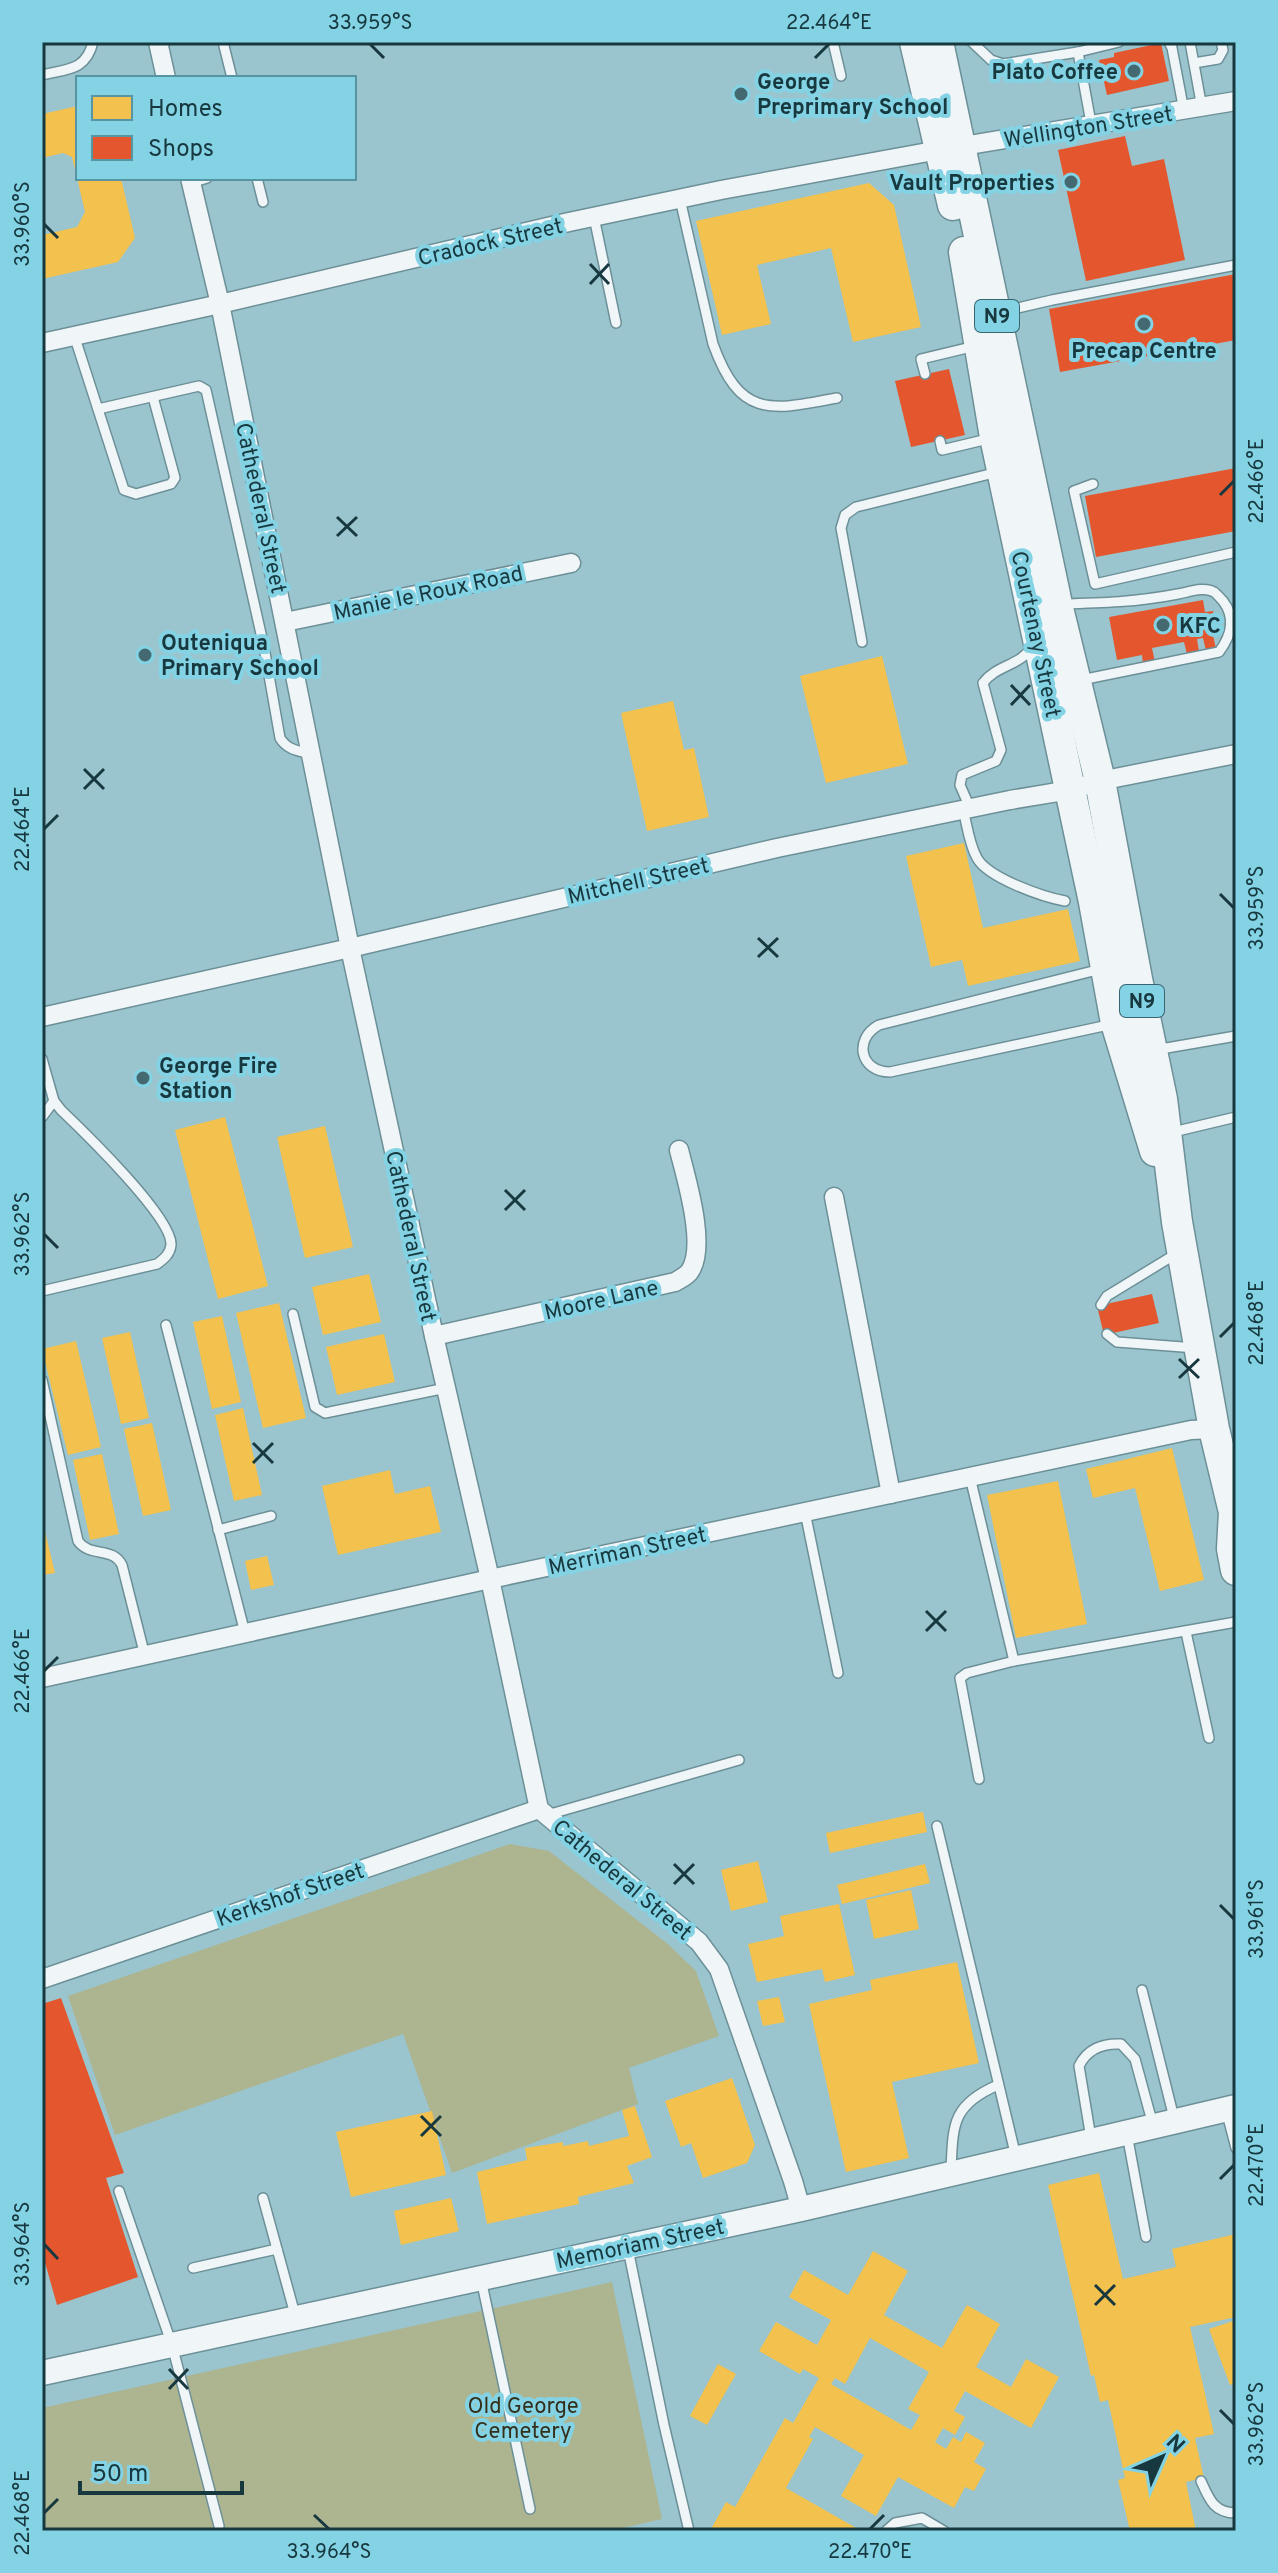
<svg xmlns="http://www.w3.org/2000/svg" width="1278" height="2573" font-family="Overpass,sans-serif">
  <rect width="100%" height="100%" fill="#9ac5ce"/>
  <g fill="#adb490">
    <polygon points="510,1844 549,1851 669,1945 696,1971 719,2036 629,2068 638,2104 452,2173 403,2034 115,2135 68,1996"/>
    <polygon points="612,2282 662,2519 610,2531 42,2531 42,2408"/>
  </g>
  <g fill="#f2c14e" fill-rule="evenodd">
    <polygon points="78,106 78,178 77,178 72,157 63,153 42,158 42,114"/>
    <polygon points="77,178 121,178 135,238 118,262 42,279 42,235 77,227 85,212"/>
    <polygon points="869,183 894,205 921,327 853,342 831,248 757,265 771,324 722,335 696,221"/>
    <polygon points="882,656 908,764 826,783 800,676"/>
    <polygon points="673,701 684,750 694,748 709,817 647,831 621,713"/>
    <polygon points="964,843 983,928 1068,909 1080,961 968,986 962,960 931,967 906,856"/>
    <polygon points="225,1117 268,1286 218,1299 175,1130"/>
    <polygon points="325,1126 353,1247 305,1258 277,1137"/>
    <polygon points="369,1274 381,1322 323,1335 312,1287"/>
    <polygon points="279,1303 306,1418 263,1428 236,1313"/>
    <polygon points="222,1316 241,1402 212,1409 193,1322"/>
    <polygon points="130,1332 149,1418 121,1424 102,1338"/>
    <polygon points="384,1334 395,1382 337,1395 326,1347"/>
    <polygon points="76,1341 101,1447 68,1455 42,1349"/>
    <polygon points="243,1408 262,1495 234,1501 215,1415"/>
    <polygon points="152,1423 171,1510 143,1516 124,1429"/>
    <polygon points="1172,1448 1204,1580 1160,1591 1135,1488 1093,1498 1086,1469"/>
    <polygon points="102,1454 119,1534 90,1540 73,1460"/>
    <polygon points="390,1470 395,1494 430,1486 441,1532 338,1555 322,1486"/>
    <polygon points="1058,1481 1087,1624 1016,1638 987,1495"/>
    <polygon points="42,1519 55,1573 42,1575"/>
    <polygon points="267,1556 274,1585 251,1590 245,1561"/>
    <polygon points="923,1812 927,1832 830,1853 826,1833"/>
    <polygon points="758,1861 768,1902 731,1911 721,1870"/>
    <polygon points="925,1864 930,1883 842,1904 837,1885"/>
    <polygon points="911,1890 919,1929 874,1939 866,1900"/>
    <polygon points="839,1904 855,1975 825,1982 822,1969 757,1982 748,1944 784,1936 780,1916"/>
    <polygon points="957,1962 979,2063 892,2082 909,2158 846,2172 809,2004 872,1990 870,1980"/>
    <polygon points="779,1997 785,2022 763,2026 757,2001"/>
    <polygon points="732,2078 755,2145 747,2163 703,2178 691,2143 681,2147 665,2101"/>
    <polygon points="635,2106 652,2157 627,2166 634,2183 578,2197 579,2204 487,2224 477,2172 527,2160 525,2148 563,2142 563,2146 588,2141 589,2146 629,2136 622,2110"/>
    <polygon points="432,2111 446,2175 351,2197 336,2132"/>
    <polygon points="1099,2173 1123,2279 1176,2267 1172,2249 1236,2234 1236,2317 1190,2327 1214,2434 1195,2438 1204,2478 1186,2482 1196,2531 1130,2531 1118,2480 1125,2478 1108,2400 1100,2402 1094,2375 1091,2376 1048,2185"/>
    <polygon points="451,2198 459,2231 401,2245 394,2211"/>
    <path d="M873,2251L908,2271L884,2315L942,2348L967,2305L1000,2324L976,2367L1011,2387L1026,2359L1059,2377L1031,2428L965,2391L954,2411L965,2417L955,2435L943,2428L935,2442L946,2449L953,2437L961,2442L966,2432L985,2443L974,2462L986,2469L974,2491L965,2487L954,2508L898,2477L876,2516L841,2496L864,2455L815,2427L809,2437L813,2439L786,2488L858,2529L856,2531H710L726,2502L735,2507L785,2418L793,2423L819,2378L803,2369L800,2374L759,2351L776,2322L817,2345L831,2320L789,2297L804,2270L848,2295ZM870,2338L929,2372L908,2409L920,2415L911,2430L831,2384L835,2378L845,2384Z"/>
    <polygon points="1236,2320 1236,2383 1230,2385 1209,2329"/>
    <polygon points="718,2364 736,2374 707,2425 690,2416"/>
  </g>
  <g fill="#e4572e">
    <polygon points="1161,43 1169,81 1107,95 1099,60 1114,57 1114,53"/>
    <polygon points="1125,136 1132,166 1164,159 1185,260 1086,281 1058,150"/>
    <polygon points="1236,274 1236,340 1060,372 1049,309"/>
    <polygon points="949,369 965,435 911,447 895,381"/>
    <polygon points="1236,468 1236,531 1096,557 1085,496"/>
    <polygon points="1203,600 1205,612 1213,611 1218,634 1213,635 1216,649 1206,651 1203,638 1197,639 1199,651 1187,654 1184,642 1152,648 1155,662 1143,664 1142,655 1117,660 1109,617"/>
    <polygon points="1152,1294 1159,1323 1104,1335 1097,1306"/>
    <polygon points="61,1998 124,2173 106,2178 138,2277 57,2305 42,2252 42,2004"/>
  </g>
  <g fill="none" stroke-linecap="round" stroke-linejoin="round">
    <g stroke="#6d9098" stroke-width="12">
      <g id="service">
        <polyline points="223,42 232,78"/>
        <polyline points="833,42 841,76"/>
        <polyline points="972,42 991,60 1003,64 1078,52 1119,42"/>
        <polyline points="1169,42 1172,48 1184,111"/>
        <polyline points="1190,42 1202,108"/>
        <polyline points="1078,52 1091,123"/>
        <polyline points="1194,63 1218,59 1223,50 1221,42"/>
        <path d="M42,75C67,69 86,71 93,42"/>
        <polyline points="257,178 263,202"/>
        <polyline points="191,183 207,178"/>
        <path d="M680,199L713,344C740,418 769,411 837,398"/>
        <polyline points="594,217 616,323"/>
        <polyline points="1000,312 1052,300 1236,265"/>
        <polyline points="74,335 124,490 136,494 171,484 175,478 153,397"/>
        <polyline points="925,374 921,359 975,346"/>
        <path d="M98,409L199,386L206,390L264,647L280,738C287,750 299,751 311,754"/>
        <polyline points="940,441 942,450 992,438"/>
        <polyline points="1093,484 1074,491 1095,584 1236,552"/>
        <path d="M1061,604C1103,603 1136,602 1178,594C1189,592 1204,586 1214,592C1216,593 1221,599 1223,601C1236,618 1231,636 1219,652L1081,680"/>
        <polyline points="862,642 841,528 845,515 856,507 998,472"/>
        <path d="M970,808L960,785L962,775L996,761L1001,750L983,683C996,665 1020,666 1032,647"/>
        <path d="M963,809C967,825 969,844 977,858C988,878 1043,897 1065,901"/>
        <path d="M1101,969L879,1025C853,1039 860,1072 890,1072L1113,1024"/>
        <polyline points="1155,1050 1236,1036"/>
        <path d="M42,1059L54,1101L61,1110C83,1131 173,1218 171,1245C170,1254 164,1259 157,1264L42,1291"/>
        <polyline points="42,1117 54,1101"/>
        <polyline points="1169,1133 1236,1117"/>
        <polyline points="1101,1305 1107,1296 1179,1252"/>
        <polyline points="293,1314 315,1407 325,1413 446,1388"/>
        <polyline points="166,1325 245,1633"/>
        <polyline points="1107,1334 1117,1342 1196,1348"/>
        <path d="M42,1380L78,1541C90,1558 112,1546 122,1565L145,1656"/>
        <polyline points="970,1477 1014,1661 1236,1622"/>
        <polyline points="805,1512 838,1673"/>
        <polyline points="218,1530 271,1516"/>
        <polyline points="1186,1632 1209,1738"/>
        <polyline points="979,1779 960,1678 967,1673 1014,1661"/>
        <polyline points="547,1815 739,1760"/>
        <polyline points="937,1826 1016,2157"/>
        <polyline points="1142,1990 1174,2118"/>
        <polyline points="1226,2110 1236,2148"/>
        <polyline points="1127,2134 1146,2237"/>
        <path d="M1091,2138L1079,2066C1087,2049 1103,2043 1121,2044L1135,2059L1153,2125"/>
        <path d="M951,2171C953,2126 951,2105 998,2085"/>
        <polyline points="119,2191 172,2345 219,2526"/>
        <polyline points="263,2198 296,2318"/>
        <polyline points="628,2249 664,2425 689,2531"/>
        <polyline points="193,2268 277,2249"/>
        <polyline points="481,2279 530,2509"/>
        <path d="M1201,2481C1209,2499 1214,2513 1236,2513"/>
        <polyline points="886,2531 895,2523 922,2518 944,2531"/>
      </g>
    </g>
    <g stroke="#6d9098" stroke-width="21">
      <g id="minor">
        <polyline points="158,42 166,78"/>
        <polyline points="190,178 220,304 350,948 434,1336 490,1579 539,1809 699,1942 719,1969 793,2181 801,2209"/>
        <polyline points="42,343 220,304 569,222 721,190 939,150 1236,101"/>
        <polyline points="285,622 571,563"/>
        <polyline points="42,1017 350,948 777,848 1010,800 1070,790 1100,781 1236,754"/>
        <polyline points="834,1197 891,1494"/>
        <path d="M434,1336L675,1282C680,1279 687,1276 690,1271C707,1246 686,1178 679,1150"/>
        <polyline points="42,1678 490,1579 1191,1430 1214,1429"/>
        <polyline points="42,1979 539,1809"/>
      </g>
    </g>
    <g stroke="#6d9098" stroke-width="27">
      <polyline id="tertiary" points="42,2373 801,2209 1236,2107"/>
    </g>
    <g stroke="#6d9098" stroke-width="33">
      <g id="trunk">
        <polyline points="915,42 953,205"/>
        <polyline points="938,42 1057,604 1100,781 1137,979 1162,1099 1177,1222 1214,1429 1234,1512 1232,1549 1236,1570"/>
        <polyline points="964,252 995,437 1094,902 1116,1023 1155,1151"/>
      </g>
    </g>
    <use href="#service" stroke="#f0f6f8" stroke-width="9"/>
    <use href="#minor" stroke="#f0f6f8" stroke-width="18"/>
    <use href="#tertiary" stroke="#f0f6f8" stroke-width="24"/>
    <use href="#trunk" stroke="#f0f6f8" stroke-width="30"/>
  </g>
  <path fill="none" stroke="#17383f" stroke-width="3" d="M370,44L384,58M815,58L829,44M44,224L58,238M590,264L609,284M590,284L609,264M1220,495L1234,481M337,517L357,536M337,536L357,517M1011,685L1030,705M1011,705L1030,685M84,769L104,789M84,789L104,769M44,829L58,815M1220,894L1234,908M758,938L778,957M758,957L778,938M505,1190L525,1210M505,1210L525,1190M44,1234L58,1248M1220,1337L1234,1323M1179,1359L1199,1378M1179,1378L1199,1359M253,1443L273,1463M253,1463L273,1443M926,1611L946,1631M926,1631L946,1611M44,1671L58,1657M674,1864L694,1884M674,1884L694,1864M1220,1905L1234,1919M421,2116L441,2136M421,2136L441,2116M1220,2179L1234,2165M44,2244L58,2259M1095,2285L1115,2305M1095,2305L1115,2285M169,2369L188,2389M169,2389L188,2369M1220,2410L1234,2424M44,2513L58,2499M314,2515L329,2529M870,2529L884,2515"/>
  <g fill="#456971" stroke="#84d3e4" stroke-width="3">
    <circle cx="1134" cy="71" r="8"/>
    <circle cx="741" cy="94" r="8"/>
    <circle cx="1071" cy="182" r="8"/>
    <circle cx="1144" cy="324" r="8"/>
    <circle cx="1163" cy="625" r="8"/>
    <circle cx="145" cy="655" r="8"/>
    <circle cx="143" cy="1078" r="8"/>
  </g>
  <g text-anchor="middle" stroke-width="8" stroke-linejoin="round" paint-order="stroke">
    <g fill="#84d3e4" stroke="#386670" stroke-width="2">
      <rect x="975" y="300" width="44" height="32" rx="6"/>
      <rect x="1120" y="985" width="44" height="32" rx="6"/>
    </g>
    <g font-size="20" font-weight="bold" fill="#17383f">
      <text x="997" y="323">N9</text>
      <text x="1142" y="1008">N9</text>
    </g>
    <g font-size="22" font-weight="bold" fill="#17383f" stroke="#84d3e4" text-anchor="start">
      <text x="1118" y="79" text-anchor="end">Plato Coffee</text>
      <text x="757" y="89">George<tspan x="757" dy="25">Preprimary School</tspan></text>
      <text x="1055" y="190" text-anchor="end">Vault Properties</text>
      <text x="1144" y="358" text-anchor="middle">Precap Centre</text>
      <text x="1179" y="633">KFC</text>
      <text x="161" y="650">Outeniqua<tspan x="161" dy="25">Primary School</tspan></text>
      <text x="159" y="1073">George Fire<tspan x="159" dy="25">Station</tspan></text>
    </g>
    <g font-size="22" fill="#17383f" stroke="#84d3e4">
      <text transform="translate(1088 126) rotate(-9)" y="8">Wellington Street</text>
      <text transform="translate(490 241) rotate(-13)" y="8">Cradock Street</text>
      <text transform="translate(262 508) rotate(78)" y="8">Cathederal Street</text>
      <text transform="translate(428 592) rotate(-12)" y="8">Manie le Roux Road</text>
      <text transform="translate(1037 634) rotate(78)" y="8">Courtenay Street</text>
      <text transform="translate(638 880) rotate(-13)" y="8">Mitchell Street</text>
      <text transform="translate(412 1236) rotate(78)" y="8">Cathederal Street</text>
      <text transform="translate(601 1299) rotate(-13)" y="8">Moore Lane</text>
      <text transform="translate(627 1550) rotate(-12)" y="8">Merriman Street</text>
      <text transform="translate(623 1879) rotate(40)" y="8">Cathederal Street</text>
      <text transform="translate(290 1894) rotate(-19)" y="8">Kerkshof Street</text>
      <text transform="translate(640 2243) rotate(-12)" y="8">Memoriam Street</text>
    </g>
    <g font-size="22" fill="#342f1b" stroke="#84d3e4">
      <text x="523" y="2413">Old George<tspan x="523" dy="25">Cemetery</tspan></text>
    </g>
  </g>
  <rect width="1278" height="2573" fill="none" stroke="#84d3e4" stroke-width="88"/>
  <rect x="76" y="76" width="280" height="104" fill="#84d3e4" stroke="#5895a2" stroke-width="2"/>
  <rect x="92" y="96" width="40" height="24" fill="#f2c14e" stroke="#5895a2" stroke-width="2"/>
  <text x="148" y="116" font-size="24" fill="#17383f">Homes</text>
  <rect x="92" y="136" width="40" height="24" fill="#e4572e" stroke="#5895a2" stroke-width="2"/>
  <text x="148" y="156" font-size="24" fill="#17383f">Shops</text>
  <g transform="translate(1162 2457) rotate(45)" stroke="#84d3e4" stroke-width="6" paint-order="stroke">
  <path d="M0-6L14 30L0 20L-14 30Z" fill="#17383f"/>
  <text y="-12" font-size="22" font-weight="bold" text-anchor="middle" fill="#17383f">N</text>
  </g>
  <path d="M80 2481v12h162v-12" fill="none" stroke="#17383f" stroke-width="4"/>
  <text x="92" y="2481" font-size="24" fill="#17383f" stroke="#84d3e4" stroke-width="6" paint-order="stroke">50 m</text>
  <rect x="44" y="44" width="1190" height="2485" fill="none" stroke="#17383f" stroke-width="3"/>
  <g font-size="20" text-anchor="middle" fill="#17383f">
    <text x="370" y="29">33.959°S</text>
    <text x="829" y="29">22.464°E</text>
    <text transform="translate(22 224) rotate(-90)" y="7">33.960°S</text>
    <text transform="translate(1256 481) rotate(-90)" y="7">22.466°E</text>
    <text transform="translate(22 829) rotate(-90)" y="7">22.464°E</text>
    <text transform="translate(1256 908) rotate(-90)" y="7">33.959°S</text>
    <text transform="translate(22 1234) rotate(-90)" y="7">33.962°S</text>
    <text transform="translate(1256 1323) rotate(-90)" y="7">22.468°E</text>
    <text transform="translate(22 1671) rotate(-90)" y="7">22.466°E</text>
    <text transform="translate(1256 1919) rotate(-90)" y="7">33.961°S</text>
    <text transform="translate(1256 2165) rotate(-90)" y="7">22.470°E</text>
    <text transform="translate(22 2244) rotate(-90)" y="7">33.964°S</text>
    <text transform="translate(1256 2424) rotate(-90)" y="7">33.962°S</text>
    <text transform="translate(22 2513) rotate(-90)" y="7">22.468°E</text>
    <text x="329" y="2558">33.964°S</text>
    <text x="870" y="2558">22.470°E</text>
  </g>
</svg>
